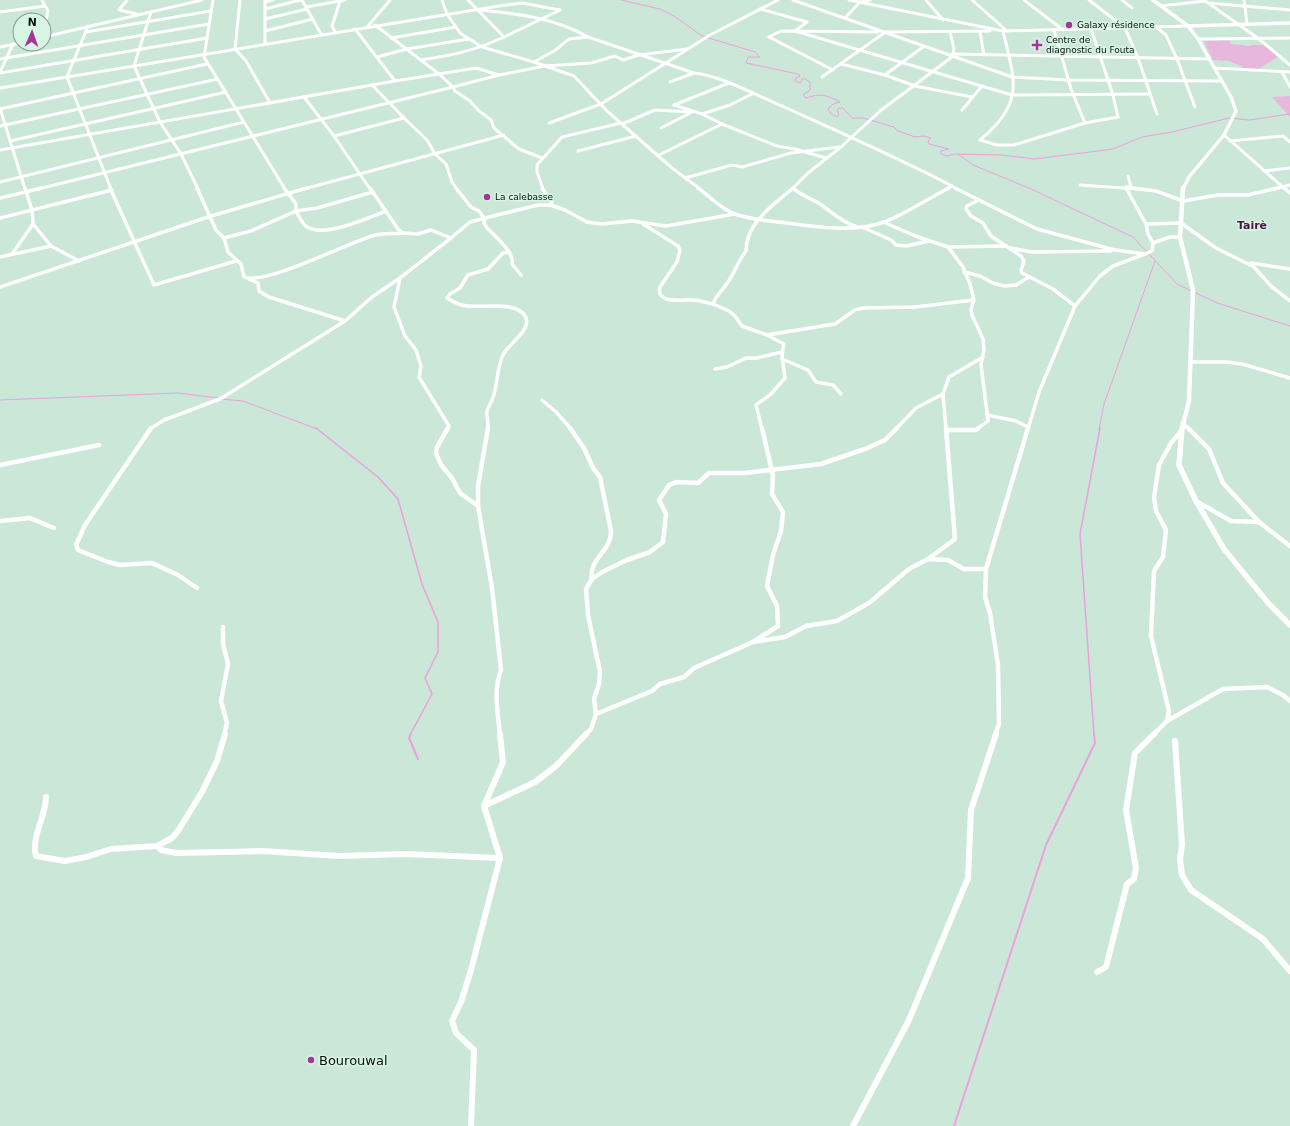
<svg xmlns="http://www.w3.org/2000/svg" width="1290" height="1126" font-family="'DejaVu Sans',sans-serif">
  <rect width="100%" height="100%" fill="#cbe7d7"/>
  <g fill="#e8b7dd">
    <polygon points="1229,40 1231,44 1249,46 1251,45 1264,45 1278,57 1258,69 1242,68 1241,66 1229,61 1213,60 1204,41"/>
    <polygon points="1290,96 1290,117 1272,97"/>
  </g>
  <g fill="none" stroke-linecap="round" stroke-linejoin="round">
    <g stroke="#ee9fde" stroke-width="1">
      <path d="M621,0L660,9L674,16L702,36L755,52L760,57H748L746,63L798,74L800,76L796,78L795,81L800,83L803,78L810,82V90L803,95L806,98C820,93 827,95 840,102L833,104L828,109L830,113L837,117L839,115L837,110L839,108H843L852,118H863L894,127L898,131L915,137L924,136L931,138L928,141L929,144L949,149L941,151V154L947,156L955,154L1002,155L1035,159L1113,149L1142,137L1172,132L1229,118L1249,120L1290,114"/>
      <polyline points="959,155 973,165 1031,189 1133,237 1177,284 1217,303 1290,326"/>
      <polyline points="222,399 243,401 317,429"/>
      <polyline points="0,400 178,393 219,398"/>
      <polyline points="1099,429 1104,404 1155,261"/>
    </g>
    <g stroke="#ee9fde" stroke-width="1.5">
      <polyline points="316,428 378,477 398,499 422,584 438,622 438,652 425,678 432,694 410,735"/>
      <polyline points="1094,735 1080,534 1100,428"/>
    </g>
    <g stroke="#ee9fde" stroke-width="2">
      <polyline points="411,734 409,738 418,759"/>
      <polyline points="954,1126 1046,845 1095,743 1094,734"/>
    </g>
    <g stroke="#fff" stroke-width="3">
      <polyline points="42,0 48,11 44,31"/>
      <polyline points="127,0 119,10 137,14"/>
      <polyline points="213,0 204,57 285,189"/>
      <polyline points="240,0 235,49 246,61 270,103"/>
      <polyline points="265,0 265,44"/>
      <polyline points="302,0 321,34"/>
      <polyline points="442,0 447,14 460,33 482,47 534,62 574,76 607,111 672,168 700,189"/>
      <polyline points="793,0 1012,77 1068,80 1222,81"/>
      <polyline points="849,0 1003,31 1188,26"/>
      <polyline points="926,0 943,20"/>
      <polyline points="972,0 1007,31"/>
      <polyline points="1024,0 1063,30"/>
      <polyline points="1089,0 1125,28 1138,58 1157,114"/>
      <polyline points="1122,0 1132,8"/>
      <polyline points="1204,0 1259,39 1290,65"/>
      <polyline points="1244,0 1247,23"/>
      <polyline points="265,2 273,0"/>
      <polyline points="1209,3 1290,10"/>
      <polyline points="1161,6 1205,1"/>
      <polyline points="306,7 345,0"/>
      <polyline points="265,9 300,0"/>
      <polyline points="760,9 807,22 795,31"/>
      <path d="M478,10C514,13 556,18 588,37L694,73C719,75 758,96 782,106C839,132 896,157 952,186L947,189"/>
      <polyline points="0,12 45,6"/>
      <polyline points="151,12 134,66 160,122 181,154 198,189"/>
      <polyline points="845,18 860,2 870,0"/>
      <polyline points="265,19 307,9"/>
      <polyline points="88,26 67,77 111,189"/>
      <polyline points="368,26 390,0"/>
      <polyline points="1156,27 1166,35 1177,59 1195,107"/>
      <polyline points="355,29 395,81 476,68 499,75 545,66 591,63 615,56 623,60 639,55 687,49"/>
      <polyline points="1054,30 1071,89 1085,123"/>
      <polyline points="265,31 313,19"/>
      <polyline points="795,31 1012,95 1150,94"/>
      <polyline points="86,32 211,11"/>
      <polyline points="335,32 332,26 340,1"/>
      <polyline points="885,32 990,31"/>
      <polyline points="980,32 984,55"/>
      <polyline points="44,37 202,0"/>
      <polyline points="504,37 560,10"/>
      <polyline points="769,37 781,31 878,32"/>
      <polyline points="769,37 833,70"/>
      <polyline points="391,38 456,27"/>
      <polyline points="1198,39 1290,38"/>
      <polyline points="0,47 20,43"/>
      <polyline points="953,54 1209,59"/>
      <polyline points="377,57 407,49 469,39"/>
      <polyline points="0,59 209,24"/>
      <path d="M421,60C453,55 474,51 504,37L468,0"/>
      <polyline points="534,62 554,51 569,39 588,37"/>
      <polyline points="841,64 885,75 915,86 972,97"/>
      <polyline points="1214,68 1290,72"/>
      <polyline points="0,72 13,44"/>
      <polyline points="1282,72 1290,87"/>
      <polyline points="0,73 207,38"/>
      <polyline points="499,75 453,87 455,91 470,101 478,110 491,120 494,128 519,149 542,158"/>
      <polyline points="885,75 923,47"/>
      <polyline points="822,77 884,33"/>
      <polyline points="670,82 694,73"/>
      <polyline points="0,88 499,6 522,3 560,10"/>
      <polyline points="304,97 334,136 370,189"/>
      <polyline points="674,105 702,114 722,124 777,146 795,149 826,158"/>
      <polyline points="674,105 729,83"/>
      <polyline points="0,108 25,189"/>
      <polyline points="0,109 207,64"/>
      <polyline points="962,110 982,86"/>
      <polyline points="702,114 730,105 752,94"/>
      <polyline points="404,118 427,140 435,154 446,164 452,182 457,189"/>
      <polyline points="549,123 601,104 710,35 778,0"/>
      <polyline points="622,124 655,110 690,112"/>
      <polyline points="0,126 218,79"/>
      <polyline points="661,128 692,112"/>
      <polyline points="1224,135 1285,189"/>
      <polyline points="334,136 404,118 372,85"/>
      <polyline points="980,140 997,145 1014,145 1085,123 1118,117 1113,95 1091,29"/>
      <path d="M980,140C1025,103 1015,82 1003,31"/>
      <polyline points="10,141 226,92"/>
      <polyline points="1230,141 1283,136 1290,142"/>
      <polyline points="0,150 395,81"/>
      <polyline points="578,151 636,136"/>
      <polyline points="659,155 722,124"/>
      <polyline points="1264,171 1290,168"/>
      <polyline points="685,178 732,165 742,167 791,153 839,147"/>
      <polyline points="0,182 244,122"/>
      <polyline points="1080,185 1139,189"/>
      <polyline points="952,186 957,189"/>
      <polyline points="38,189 453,87 439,74 375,25"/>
      <polyline points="304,189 504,135"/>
      <polyline points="543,189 537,172 537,165 562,137 621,123"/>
      <polyline points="792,189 808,173 841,147 880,111 952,57 954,49 950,32"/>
      <polyline points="1127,189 1126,187 1131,187 1128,176"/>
      <polyline points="1274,189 1290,185"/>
    </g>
    <g stroke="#fff" stroke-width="3.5">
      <polyline points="110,188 154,285 236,261"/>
      <path d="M197,188L216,230L224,238L228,252L241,264L244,277C265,286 349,242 375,235C384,233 394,234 403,233L398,229L370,188"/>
      <polyline points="456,188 471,207 479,211 484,218"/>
      <polyline points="542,188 552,202 550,205"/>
      <path d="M698,188C711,197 719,208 735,214C751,220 770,221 787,223C818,227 853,233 884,222C906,214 927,199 949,188"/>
      <path d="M793,188C801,196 811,198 820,204C832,212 841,222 855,226"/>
      <polyline points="955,188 1037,229 1115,250 1145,254 1152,251 1153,243 1170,237 1180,237"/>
      <polyline points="1126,188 1146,224 1148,234 1153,243"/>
      <polyline points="1132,188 1156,191 1183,201 1218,195 1248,195 1278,188"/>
      <polyline points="1284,188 1290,193"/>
      <path d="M373,192L317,208L296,211C299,216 302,224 307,227C325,238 368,218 386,211"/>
      <polyline points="0,198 42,188"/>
      <polyline points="979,200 967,206 966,209 971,216 983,223 991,236 1021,256 1024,261 1021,270 1022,273 1053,289 1075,306"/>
      <polyline points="0,218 112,190"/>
      <polyline points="485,218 538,205 550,205 565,210 587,222 602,224 632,221 666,226 735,214"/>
      <polyline points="883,222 918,237 948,247 963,267 970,284 974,300 971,309 972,315 983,339 984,350 981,364 988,421 977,429"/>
      <polyline points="33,224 51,246 79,261"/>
      <path d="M643,224L678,246L680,250L677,262L660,287C655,305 685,299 694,300C700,300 706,303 713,304"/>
      <polyline points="1146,224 1181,223 1216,248 1254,267 1271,286 1290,301"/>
      <polyline points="862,227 891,240 896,245 906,246 929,241"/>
      <path d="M403,233L418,234L431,230L451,238L470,222L485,218L484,223L487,228C495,236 515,253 512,264L521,275"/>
      <polyline points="224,238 251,231 296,211 296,204 284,188"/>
      <polyline points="948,247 1006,246"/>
      <polyline points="1011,248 1032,252 1111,251"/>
      <polyline points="12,254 33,224 32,210 25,188"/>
      <polyline points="0,257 51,246"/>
      <polyline points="1251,263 1290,269"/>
      <polyline points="964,272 980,276 993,283 1004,286 1016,285 1029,277"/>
      <polyline points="400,278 394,307 405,336 416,350 421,366 419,377 449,426 447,429"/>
      <polyline points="249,279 258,283 259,291 269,297 345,321"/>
      <polyline points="0,287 211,216 307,188"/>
      <polyline points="767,335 835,324 855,310 863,308 915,307 974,300"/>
      <polyline points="782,359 808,370 816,382 833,385 841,394"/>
      <polyline points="1190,362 1226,362 1242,364 1290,378"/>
      <polyline points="715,369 727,367 746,358 757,358 782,352"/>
      <polyline points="542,400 556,412 571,429"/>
      <polyline points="987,415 1016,421 1028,427"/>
      <polyline points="1182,423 1189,429"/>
      <polyline points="150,429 164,420 220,399 345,321 372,297 400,278 451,238"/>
      <path d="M488,429C489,423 486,416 487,411C489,405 493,400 494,394C498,381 497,367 503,355C507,345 531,331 526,318C520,300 481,308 467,306C459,305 453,302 447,298L450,294L460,288L468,275L488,269L503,253L509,252"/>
      <path d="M762,429L756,405L771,394L785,378L782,355L784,344L767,335L742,326L735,316L729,311L713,304C717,293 719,295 725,286C734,276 737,262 746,251C746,222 774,205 793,188"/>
      <polyline points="896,429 916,408 943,394"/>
      <polyline points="946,429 943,394 949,377 983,357"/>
      <polyline points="1028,429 1039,392 1075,306 1100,276 1113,266 1145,254"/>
    </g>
    <g stroke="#fff" stroke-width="4.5">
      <polyline points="151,428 85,525 76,545 78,550 108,562 120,565 152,563 178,575 197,588"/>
      <path d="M448,428L437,447L436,453L441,465L452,478L460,493L478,506L492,588L501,670C493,690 498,714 500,735"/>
      <path d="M570,428L584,448L593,468L600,477L611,531C612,551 588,559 592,579"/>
      <polyline points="1188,428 1209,449 1223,483 1259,522 1290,546"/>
      <polyline points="946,430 976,430 979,428"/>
      <polyline points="0,465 99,445"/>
      <polyline points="1196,501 1231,521 1259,522"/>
      <polyline points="478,506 478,486 488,428"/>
      <polyline points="0,521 30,518 54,528"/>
      <polyline points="928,559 955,539 946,428"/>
      <polyline points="223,627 223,644 228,664 221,701 227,723 224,735"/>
      <polyline points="753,642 778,626 777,606 767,586 773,555 781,531 783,512 772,494 773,476 762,428"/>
      <polyline points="596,714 594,699 599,684 600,672 588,615 586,589 592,579 602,572 627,560 650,552 663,542 666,514 659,500 669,485 676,482 698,483 709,473 744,473 821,464 865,449 885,440 897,428"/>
      <polyline points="1167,721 1169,711 1151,636 1154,571 1163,557 1166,530 1156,511 1154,497 1159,465 1171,443 1182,430"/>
      <polyline points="585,735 591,729 596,714 652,691 660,684 684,677 694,668 753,642 785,637 806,626 837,621 869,603 909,569 928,559 948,560 964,569 986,569"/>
      <polyline points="995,735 999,724 998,665 990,613 985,597 986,569 1028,428"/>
      <polyline points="1153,735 1167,721 1223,689 1267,687 1283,695 1290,701"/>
    </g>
    <g stroke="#fff" stroke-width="6">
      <polyline points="1175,741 1182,845 1180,859 1182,875 1191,890 1263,939 1290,971"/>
      <path d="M46,797C46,817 31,836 36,856L65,861L86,857L111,849L157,846L161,850L176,853L262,851L340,856L405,854L500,858"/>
      <polyline points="484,806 535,782 556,766 586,734"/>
      <polyline points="157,846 172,838 178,831 202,792 217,761 225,734"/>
      <polyline points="1097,972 1106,967 1127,884 1134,879 1136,868 1126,810 1135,753 1154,734"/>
      <polyline points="471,1126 474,1050 456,1033 452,1021 461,1002 471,970 500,858 484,806 503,762 500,734"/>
      <polyline points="853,1126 909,1020 968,878 971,810 996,734"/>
    </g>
    <g stroke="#fff" stroke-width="3.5">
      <polyline points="1153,0 1188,26 1198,39 1231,97 1236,111 1224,135 1189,177 1183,189"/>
      <polyline points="1188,26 1290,23"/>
    </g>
    <polyline stroke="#fff" stroke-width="4.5" points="1182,429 1189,401 1193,290 1180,237 1183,188"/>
    <polyline stroke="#fff" stroke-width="5.5" points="1182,428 1179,465 1196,501 1224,549 1269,604 1290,625"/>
  </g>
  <g fill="#a43695" stroke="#d8f5e4" stroke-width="1.5">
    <circle cx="1069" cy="25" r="4"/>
    <path d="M1035 39h4v4h4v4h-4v4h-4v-4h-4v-4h4z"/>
    <circle cx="487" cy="197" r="4"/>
    <circle cx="311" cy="1060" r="4"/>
  </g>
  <g text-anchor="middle" stroke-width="3" stroke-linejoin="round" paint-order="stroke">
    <g font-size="9" fill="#060f0a" stroke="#d8f5e4" text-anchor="start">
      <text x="1077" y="28">Galaxy résidence</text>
      <text x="1046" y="43">Centre de<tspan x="1046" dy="10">diagnostic du Fouta</tspan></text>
      <text x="495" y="200">La calebasse</text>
    </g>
    <g font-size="11" font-weight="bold" fill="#471340" stroke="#d8f5e4">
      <text x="1252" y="229">Tairè</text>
    </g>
    <g font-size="13" fill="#060f0a" stroke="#d8f5e4" text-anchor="start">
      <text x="319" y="1065">Bourouwal</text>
    </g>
  </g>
  <g transform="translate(32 32) rotate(2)"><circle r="19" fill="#d8f5e4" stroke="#84998d"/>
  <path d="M0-3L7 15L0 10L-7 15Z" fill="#a43695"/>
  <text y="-6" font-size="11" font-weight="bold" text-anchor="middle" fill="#060f0a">N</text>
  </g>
</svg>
